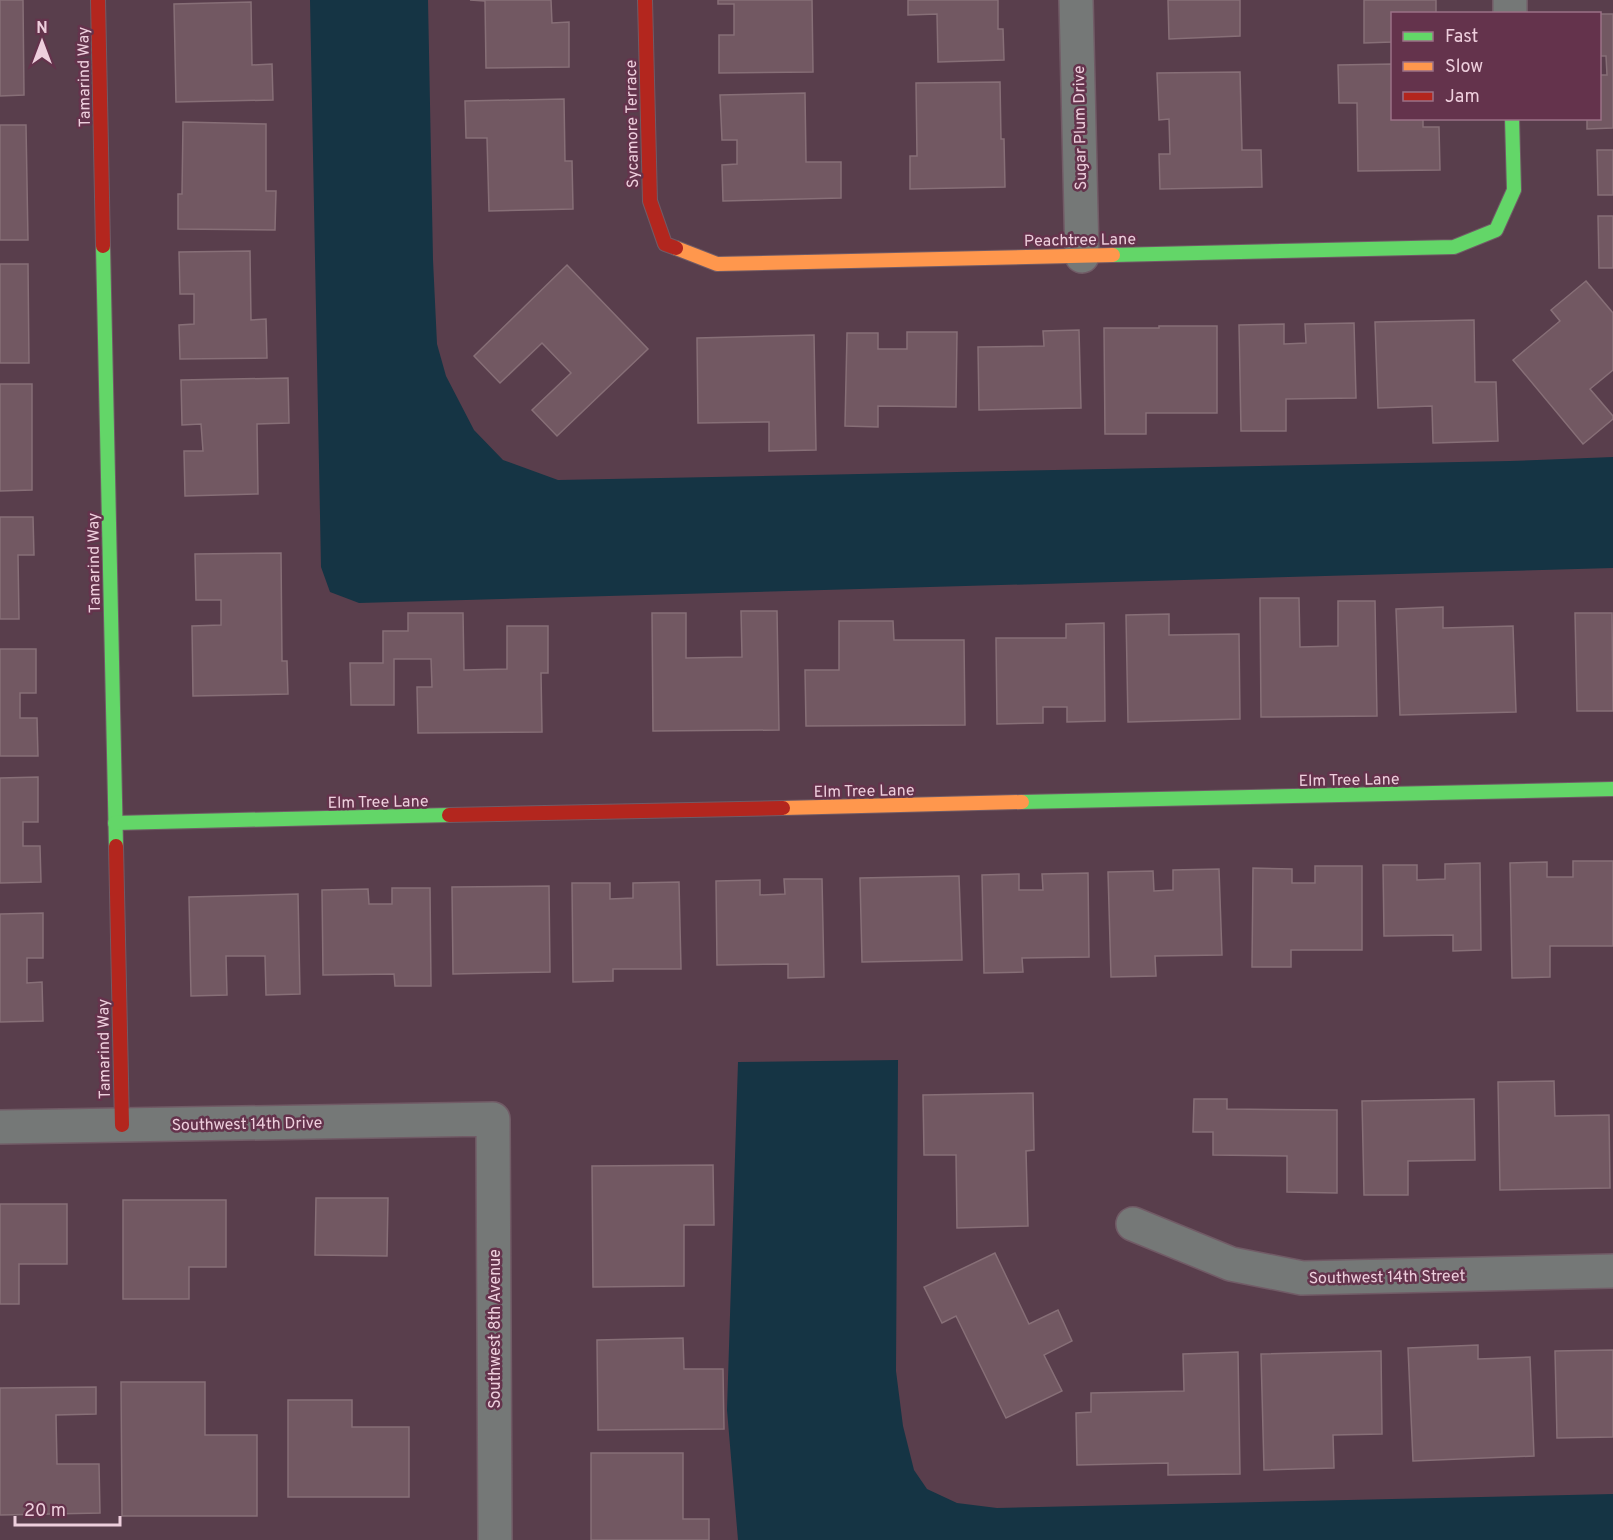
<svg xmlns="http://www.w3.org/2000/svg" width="1613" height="1540" font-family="Overpass,sans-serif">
  <rect width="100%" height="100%" fill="#593e4c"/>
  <g fill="#153444">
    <polygon points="310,0 428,0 433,260 437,344 446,376 474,430 503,460 558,480 1510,461 1613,457 1613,568 359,603 330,592 321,567"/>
    <polygon points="898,1060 896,1371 903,1426 914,1470 927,1489 957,1503 997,1508 1613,1494 1613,1540 738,1540 727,1410 738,1062"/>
  </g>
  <g fill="#725862" stroke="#876f77" stroke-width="1.5">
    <polygon points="0,0 23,0 24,95 0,96"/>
    <polygon points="470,0 551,0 552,23 569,22 569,67 486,68 485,1"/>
    <polygon points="718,0 812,0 813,72 719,73 719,35 734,35 734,4 718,4"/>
    <polygon points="908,0 998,0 998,29 1003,29 1004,60 938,62 937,14 908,15"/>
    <polygon points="1168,0 1240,0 1240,36 1169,39"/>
    <polygon points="1364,0 1436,0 1436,14 1392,14 1392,42 1364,43"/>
    <polygon points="251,2 252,65 272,64 273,100 176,102 174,4"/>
    <polygon points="1600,14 1613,14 1613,128 1587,129 1587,118 1600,118 1600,75 1607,75 1606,56 1600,56"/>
    <polygon points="1392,64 1392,118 1423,118 1423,127 1439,127 1440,170 1358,171 1357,103 1339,103 1338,65"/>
    <polygon points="1240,72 1242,150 1261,150 1262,187 1160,189 1159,154 1170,154 1169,119 1159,120 1157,73"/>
    <polygon points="1000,82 1001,139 1004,139 1005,187 910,189 910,156 917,156 916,83"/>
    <polygon points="805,93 806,162 841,162 841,198 723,201 722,165 737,164 737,140 722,140 720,95"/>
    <polygon points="564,99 565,161 572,161 573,209 489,211 487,138 466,138 465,101"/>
    <polygon points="183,122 266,124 266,191 276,191 275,230 178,229 178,194 182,194"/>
    <polygon points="0,125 26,125 28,240 0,240"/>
    <polygon points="1597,150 1613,150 1613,195 1598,195"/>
    <polygon points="1598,216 1613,216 1613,268 1599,268"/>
    <polygon points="250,251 251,320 266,319 267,358 180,359 179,325 194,324 194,294 180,294 179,252"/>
    <polygon points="0,264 28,264 29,363 0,363"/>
    <polygon points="567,265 648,349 557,436 532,410 571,373 542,343 500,383 474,356"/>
    <polygon points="1586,281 1613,313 1613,370 1590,389 1613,416 1613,419 1583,444 1513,360 1560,321 1551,310"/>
    <polygon points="1474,320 1475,382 1496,382 1498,441 1433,443 1432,406 1378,408 1375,322"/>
    <polygon points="1354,323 1356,398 1286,399 1286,431 1241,431 1239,325 1284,324 1284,344 1306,343 1305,324"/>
    <polygon points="1159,326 1217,326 1217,413 1146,413 1146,434 1105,434 1104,328 1159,328"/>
    <polygon points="1079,330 1081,408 979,410 978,347 1044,346 1043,331"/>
    <polygon points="907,332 957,332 956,407 878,406 878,427 845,426 847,333 878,333 878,349 907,349"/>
    <polygon points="814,335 816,450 769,451 769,422 698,423 697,338"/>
    <polygon points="288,378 289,423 257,424 258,494 185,496 184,451 203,451 201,424 182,425 181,380"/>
    <polygon points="0,384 32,384 32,490 0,491"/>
    <polygon points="0,517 33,517 34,555 18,555 19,619 0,619"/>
    <polygon points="281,553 282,661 287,661 288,694 193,696 192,626 221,625 221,600 196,600 195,554"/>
    <polygon points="1260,598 1299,598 1300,647 1338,646 1338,601 1375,601 1377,716 1261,717"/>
    <polygon points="1443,607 1443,628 1513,626 1516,712 1400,715 1396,609"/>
    <polygon points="741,611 777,611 779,730 653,731 652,613 686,613 686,658 742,657"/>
    <polygon points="408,613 463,613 464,670 507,669 507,626 548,626 548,673 541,673 542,732 418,733 417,687 432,687 431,659 394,659 394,705 351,705 350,663 383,663 383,631 408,631"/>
    <polygon points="1575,613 1612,613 1613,711 1577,711"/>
    <polygon points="1169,614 1169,635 1239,634 1240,719 1128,722 1126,615"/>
    <polygon points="839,621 893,621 894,640 964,640 965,725 806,726 805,670 839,670"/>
    <polygon points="1104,623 1105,721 1067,722 1067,707 1043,707 1043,723 997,724 996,638 1066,638 1066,624"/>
    <polygon points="0,649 36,649 36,693 20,693 20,718 37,718 38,756 0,756"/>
    <polygon points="38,777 38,822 23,822 23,846 40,846 41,882 0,883 0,778"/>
    <polygon points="1573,861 1613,861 1613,946 1550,946 1550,977 1512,978 1510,863 1547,862 1547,877 1573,877"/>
    <polygon points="1480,863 1481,950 1453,951 1453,935 1384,936 1383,865 1417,865 1417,880 1445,879 1445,864"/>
    <polygon points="1315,866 1362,866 1362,950 1291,950 1291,967 1252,967 1253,868 1292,869 1292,883 1315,883"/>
    <polygon points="1219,869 1222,955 1155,956 1156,976 1111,977 1108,872 1153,871 1154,891 1173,890 1173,870"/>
    <polygon points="1088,873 1089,957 1022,958 1023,972 984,973 982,875 1019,874 1019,890 1043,890 1042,874"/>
    <polygon points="959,876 962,960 862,962 860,878"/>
    <polygon points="784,879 822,879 824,977 788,978 788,964 717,965 716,881 760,880 760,895 785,894"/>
    <polygon points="679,882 681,969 613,969 613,981 573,982 572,883 610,883 610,899 633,898 633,883"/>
    <polygon points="549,886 550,972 453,974 452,887"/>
    <polygon points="392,888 430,888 431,986 395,986 394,974 323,975 322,890 368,889 369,904 392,904"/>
    <polygon points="298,894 300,994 266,995 265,956 226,956 227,995 191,996 189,897"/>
    <polygon points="43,913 43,958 27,958 27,983 42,982 43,1021 0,1022 0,914"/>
    <polygon points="1554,1081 1555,1116 1609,1115 1610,1188 1500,1190 1498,1082"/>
    <polygon points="1033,1093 1034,1150 1026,1151 1028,1226 957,1228 956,1155 924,1155 923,1095"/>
    <polygon points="1194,1099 1227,1099 1227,1109 1337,1110 1337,1193 1287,1192 1287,1156 1213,1155 1213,1132 1193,1132"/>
    <polygon points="1474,1099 1475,1160 1408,1161 1408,1195 1364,1195 1362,1101"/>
    <polygon points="713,1165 714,1225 684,1225 684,1286 593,1287 592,1166"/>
    <polygon points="316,1198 388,1198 387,1256 315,1255"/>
    <polygon points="123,1200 226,1200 226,1267 189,1267 189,1299 123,1299"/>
    <polygon points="0,1204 67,1204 67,1264 19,1264 19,1304 0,1304"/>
    <polygon points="995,1253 1029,1324 1058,1310 1072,1341 1044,1355 1062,1391 1006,1418 956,1316 942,1323 924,1287"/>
    <polygon points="683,1338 684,1369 723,1369 724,1429 598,1430 597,1340"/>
    <polygon points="1478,1345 1478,1359 1530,1357 1534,1456 1413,1461 1408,1348"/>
    <polygon points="1613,1350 1613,1437 1557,1438 1555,1351"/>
    <polygon points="1381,1351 1382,1434 1333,1435 1334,1468 1264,1470 1261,1354"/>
    <polygon points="1238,1352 1240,1474 1168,1475 1168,1463 1077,1465 1076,1413 1091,1412 1091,1393 1184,1391 1183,1354"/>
    <polygon points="121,1382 205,1382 205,1435 257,1435 257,1516 122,1516"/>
    <polygon points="96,1387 96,1414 56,1415 57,1464 99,1464 100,1513 0,1515 0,1388"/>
    <polygon points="288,1400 352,1400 352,1427 409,1427 409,1497 288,1497"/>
    <polygon points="591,1453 683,1453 683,1519 709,1519 709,1540 591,1540"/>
  </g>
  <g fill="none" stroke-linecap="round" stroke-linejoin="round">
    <g stroke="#715b66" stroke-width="36">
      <g id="street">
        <polyline points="1076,0 1082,256"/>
        <polyline points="1510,0 1510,14"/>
        <polyline points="0,1127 493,1119 495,1540"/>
        <polyline points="1133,1224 1231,1264 1302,1278 1613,1271"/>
      </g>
    </g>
    <g stroke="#715b66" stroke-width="16">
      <g id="fast">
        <polyline points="103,246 116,846"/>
        <polyline points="1113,255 1454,247 1496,230 1514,190 1512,118"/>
        <polyline points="1022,802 1613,789"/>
        <polyline points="115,823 449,815"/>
      </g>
    </g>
    <g stroke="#715b66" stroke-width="16">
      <g id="slow">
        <polyline points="676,248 717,264 1113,255"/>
        <polyline points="783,808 1022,802"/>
      </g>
    </g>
    <g stroke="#715b66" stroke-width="16">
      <g id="jam">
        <polyline points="98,0 103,246"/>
        <polyline points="645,0 650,201 665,244 676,248"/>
        <polyline points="449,815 783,808"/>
        <polyline points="116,846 122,1125"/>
      </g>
    </g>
    <use href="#street" stroke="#757877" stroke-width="33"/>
    <use href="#fast" stroke="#63d668" stroke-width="14"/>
    <use href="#slow" stroke="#ff974d" stroke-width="14"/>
    <use href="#jam" stroke="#b3261e" stroke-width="14"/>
  </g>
  <g text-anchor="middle" stroke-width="5" stroke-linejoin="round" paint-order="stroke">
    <g font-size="16" fill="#eecfdd" stroke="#64334c">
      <text transform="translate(83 77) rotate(-91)" y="6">Tamarind Way</text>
      <text transform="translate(631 124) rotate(-91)" y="6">Sycamore Terrace</text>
      <text transform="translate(1079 128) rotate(-91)" y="6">Sugar Plum Drive</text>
      <text transform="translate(1080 239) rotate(-1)" y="6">Peachtree Lane</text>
      <text transform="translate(93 563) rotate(-91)" y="6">Tamarind Way</text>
      <text transform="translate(1349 779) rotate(-1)" y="6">Elm Tree Lane</text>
      <text transform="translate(864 790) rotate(-1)" y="6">Elm Tree Lane</text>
      <text transform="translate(378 801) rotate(-1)" y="6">Elm Tree Lane</text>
      <text transform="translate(103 1049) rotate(-91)" y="6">Tamarind Way</text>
      <text transform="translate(247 1123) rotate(-1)" y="6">Southwest 14th Drive</text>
      <text transform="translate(1387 1276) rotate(-1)" y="6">Southwest 14th Street</text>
      <text transform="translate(494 1329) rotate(-90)" y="6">Southwest 8th Avenue</text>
    </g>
  </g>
  <rect x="1391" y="12" width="210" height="108" fill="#64334c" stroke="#9b7186" stroke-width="1.5"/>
  <rect x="1403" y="32" width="30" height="9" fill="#63d668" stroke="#9b7186" stroke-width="1.5"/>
  <text x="1445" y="42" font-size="18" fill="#eecfdd">Fast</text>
  <rect x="1403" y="62" width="30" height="9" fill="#ff974d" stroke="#9b7186" stroke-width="1.5"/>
  <text x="1445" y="72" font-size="18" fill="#eecfdd">Slow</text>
  <rect x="1403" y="92" width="30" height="9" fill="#b3261e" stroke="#9b7186" stroke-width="1.5"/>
  <text x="1445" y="102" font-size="18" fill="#eecfdd">Jam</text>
  <g transform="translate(42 42)" stroke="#64334c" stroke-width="4.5" paint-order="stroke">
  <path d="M0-4.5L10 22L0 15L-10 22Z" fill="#eecfdd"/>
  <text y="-9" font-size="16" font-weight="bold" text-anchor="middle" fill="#eecfdd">N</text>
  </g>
  <path d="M15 1516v9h105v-9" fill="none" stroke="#eecfdd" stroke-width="3"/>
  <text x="24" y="1516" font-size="18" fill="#eecfdd" stroke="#64334c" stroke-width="4.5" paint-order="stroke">20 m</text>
</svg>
